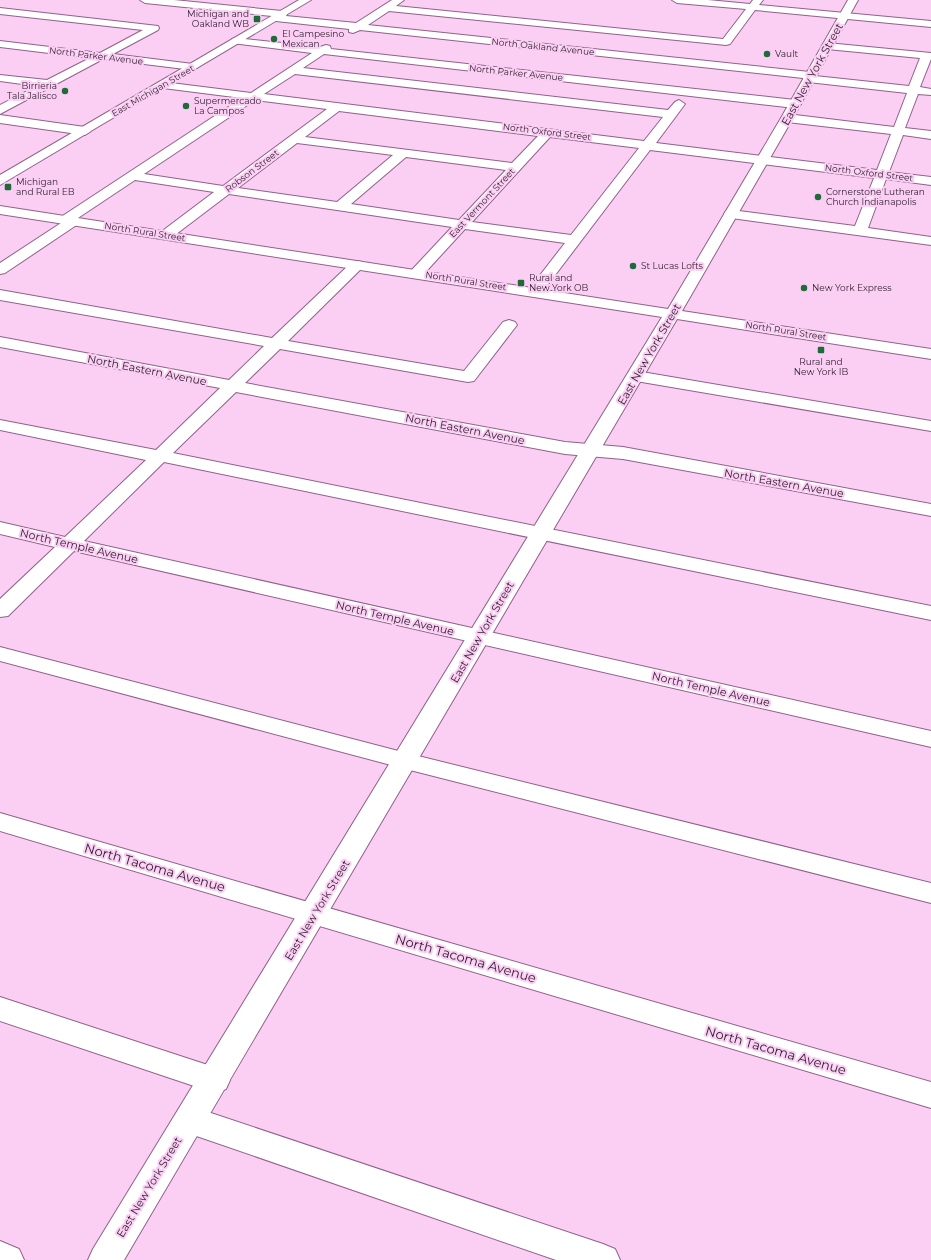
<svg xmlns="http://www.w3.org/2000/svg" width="931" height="1260" font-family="Montserrat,sans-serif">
  <rect width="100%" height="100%" fill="#facff3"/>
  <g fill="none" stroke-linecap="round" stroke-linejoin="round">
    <g stroke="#90618a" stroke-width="2">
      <g id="minor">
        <path d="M140,0H174L282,11L286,12L287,14L286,16L356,23L392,0H404L396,6L723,39L746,9L677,3L672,0H708L750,4L753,0H763L759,5L931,21V27L755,10L730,44L726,45L389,11L368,25L810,72L814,73L815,76L909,86L920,58L827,49L822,46L827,43L931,53V59L920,87L931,89V95L918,94L905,128L931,131V139L903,135L889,172L931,177V185L886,179L868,228L931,237V245L731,218L726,217L724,214L726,211L731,210L855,226L874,178L650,150L540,295H530L527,292L565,243L465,229L421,277H411L408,274L452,227L229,194L171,238H161L159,235L161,232L214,192L135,180L78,218L80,221L78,224L5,273L0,274V263L61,223L59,220L61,217L242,98L163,88L159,87L157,85L159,83L163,82L251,93L312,53L232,43L231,41L232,39L236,38L320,47L326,45L330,46L331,49L795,100L799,102L801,104L799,106L795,108L324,54L303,68L668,110L675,102L679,100L685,104L656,143L877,170L891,134L787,122L781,118L787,114L894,127L907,93L808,82L804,81L803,78L360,30L353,33L349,32V29L276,21L272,20L271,18L272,16L145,3ZM295,74L663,117L644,141L264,94ZM255,100L327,109L223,186L144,174ZM339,111L538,136L512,163L305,137ZM550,137L639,148L571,235L472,222ZM297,143L393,155L337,202L238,188ZM406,157L506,170L459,220L351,204Z"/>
        <polygon points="0,8 158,26 159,28 158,30 113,54 193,64 198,67 193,70 103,59 0,114 0,105 37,86 0,81 0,75 47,80 90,58 0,47 0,41 100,53 143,30 0,14"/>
        <polygon points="0,115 85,127 91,131 85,135 0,123"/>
        <polygon points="357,261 362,262 364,265 362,268 288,341 464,371 503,322 509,320 515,322 517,325 474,381 468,382 280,349 245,383 565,442 623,447 931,504 931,516 623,459 565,454 236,392 173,453 931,606 931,620 164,462 84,541 931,731 931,747 74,551 8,616 0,617 0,599 55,547 0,534 0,522 65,537 146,460 0,430 0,420 156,450 220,388 0,347 0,337 229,380 264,346 0,300 0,290 272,338 352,262"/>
        <polygon points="636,371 931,421 931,431 630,380 627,376 630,372"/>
        <polygon points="0,647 406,753 931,883 931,903 406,769 0,661"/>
        <polygon points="0,813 931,1082 931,1108 0,831"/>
        <polygon points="0,997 226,1071 230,1080 226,1089 215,1093 0,1021"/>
        <polygon points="190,1106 603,1244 615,1249 620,1260 556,1260 179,1130 174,1120 179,1110"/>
        <polygon points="0,1241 19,1249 24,1260 0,1260"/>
      </g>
    </g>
    <g stroke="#90618a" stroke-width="2">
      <g id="major">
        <polygon points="299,0 311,0 0,185 0,175"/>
        <polygon points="848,0 858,0 793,118 682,311 931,349 931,359 677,319 124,1260 88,1260 93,1249 662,317 0,214 0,206 668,309 781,118"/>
      </g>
    </g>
    <use href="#minor" fill="#fff" fill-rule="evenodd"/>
    <use href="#major" fill="#fff" fill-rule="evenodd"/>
  </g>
  <g fill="#1e6a39" stroke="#facff3" stroke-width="1.5">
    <rect x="253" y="15" width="8" height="8" rx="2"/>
    <circle cx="274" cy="39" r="4"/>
    <circle cx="767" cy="54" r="4"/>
    <circle cx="65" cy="91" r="4"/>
    <circle cx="186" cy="106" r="4"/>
    <rect x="4" y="183" width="8" height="8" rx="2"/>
    <circle cx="818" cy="197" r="4"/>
    <circle cx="633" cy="266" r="4"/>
    <rect x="517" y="279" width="8" height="8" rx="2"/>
    <circle cx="804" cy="288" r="4"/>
    <rect x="817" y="346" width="8" height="8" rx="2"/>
  </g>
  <g text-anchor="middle" stroke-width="4" stroke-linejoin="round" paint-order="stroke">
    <g font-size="9" fill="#301d2e" stroke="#facff3" text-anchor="start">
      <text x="249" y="17" text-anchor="end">Michigan and<tspan x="249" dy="10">Oakland WB</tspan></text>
      <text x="282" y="37">El Campesino<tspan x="282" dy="10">Mexican</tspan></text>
      <text x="775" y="57">Vault</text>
      <text x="57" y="89" text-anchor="end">Birrieria<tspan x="57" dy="10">Tala Jalisco</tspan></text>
      <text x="194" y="104">Supermercado<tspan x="194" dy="10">La Campos</tspan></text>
      <text x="16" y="185">Michigan<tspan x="16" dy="10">and Rural EB</tspan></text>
      <text x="826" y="195">Cornerstone Lutheran<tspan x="826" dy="10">Church Indianapolis</tspan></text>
      <text x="641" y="269">St Lucas Lofts</text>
      <text x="529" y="281">Rural and<tspan x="529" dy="10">New York OB</tspan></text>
      <text x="812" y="291">New York Express</text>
      <text x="821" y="365" text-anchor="middle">Rural and<tspan x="821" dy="10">New York IB</tspan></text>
    </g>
    <g font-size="9" fill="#301d2e" stroke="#facff3">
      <text transform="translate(543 47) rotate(6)" y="3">North Oakland Avenue</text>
      <text transform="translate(96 56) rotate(7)" y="3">North Parker Avenue</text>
      <text transform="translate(516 73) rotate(6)" y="3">North Parker Avenue</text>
      <text transform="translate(153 91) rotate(-30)" y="3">East Michigan Street</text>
      <text transform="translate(547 132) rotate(7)" y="3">North Oxford Street</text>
      <text transform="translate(252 171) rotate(-37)" y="3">Robson Street</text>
      <text transform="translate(869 173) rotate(7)" y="3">North Oxford Street</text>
      <text transform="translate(482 203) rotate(-47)" y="3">East Vermont Street</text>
      <text transform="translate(145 232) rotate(9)" y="3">North Rural Street</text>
      <text transform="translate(466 281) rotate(9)" y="3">North Rural Street</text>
      <text transform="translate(786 331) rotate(9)" y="3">North Rural Street</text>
    </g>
    <g font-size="11" fill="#301d2e" stroke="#facff3">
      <text transform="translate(812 74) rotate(-61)" y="4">East New York Street</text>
      <text transform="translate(649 354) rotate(-60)" y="4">East New York Street</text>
      <text transform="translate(147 370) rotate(11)" y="4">North Eastern Avenue</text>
      <text transform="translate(465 429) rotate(11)" y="4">North Eastern Avenue</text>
      <text transform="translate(784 483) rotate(10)" y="4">North Eastern Avenue</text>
      <text transform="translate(79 546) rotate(13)" y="4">North Temple Avenue</text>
      <text transform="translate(395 618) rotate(13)" y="4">North Temple Avenue</text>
      <text transform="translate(482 632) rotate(-60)" y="4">East New York Street</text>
      <text transform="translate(711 689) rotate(13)" y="4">North Temple Avenue</text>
      <text transform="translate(317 910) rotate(-59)" y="4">East New York Street</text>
      <text transform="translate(149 1187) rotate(-59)" y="4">East New York Street</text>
    </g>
    <g font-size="13" fill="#301d2e" stroke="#facff3">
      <text transform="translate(155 867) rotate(16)" y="5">North Tacoma Avenue</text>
      <text transform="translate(466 958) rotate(16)" y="5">North Tacoma Avenue</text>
      <text transform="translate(776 1050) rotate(16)" y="5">North Tacoma Avenue</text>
    </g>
  </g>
</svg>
